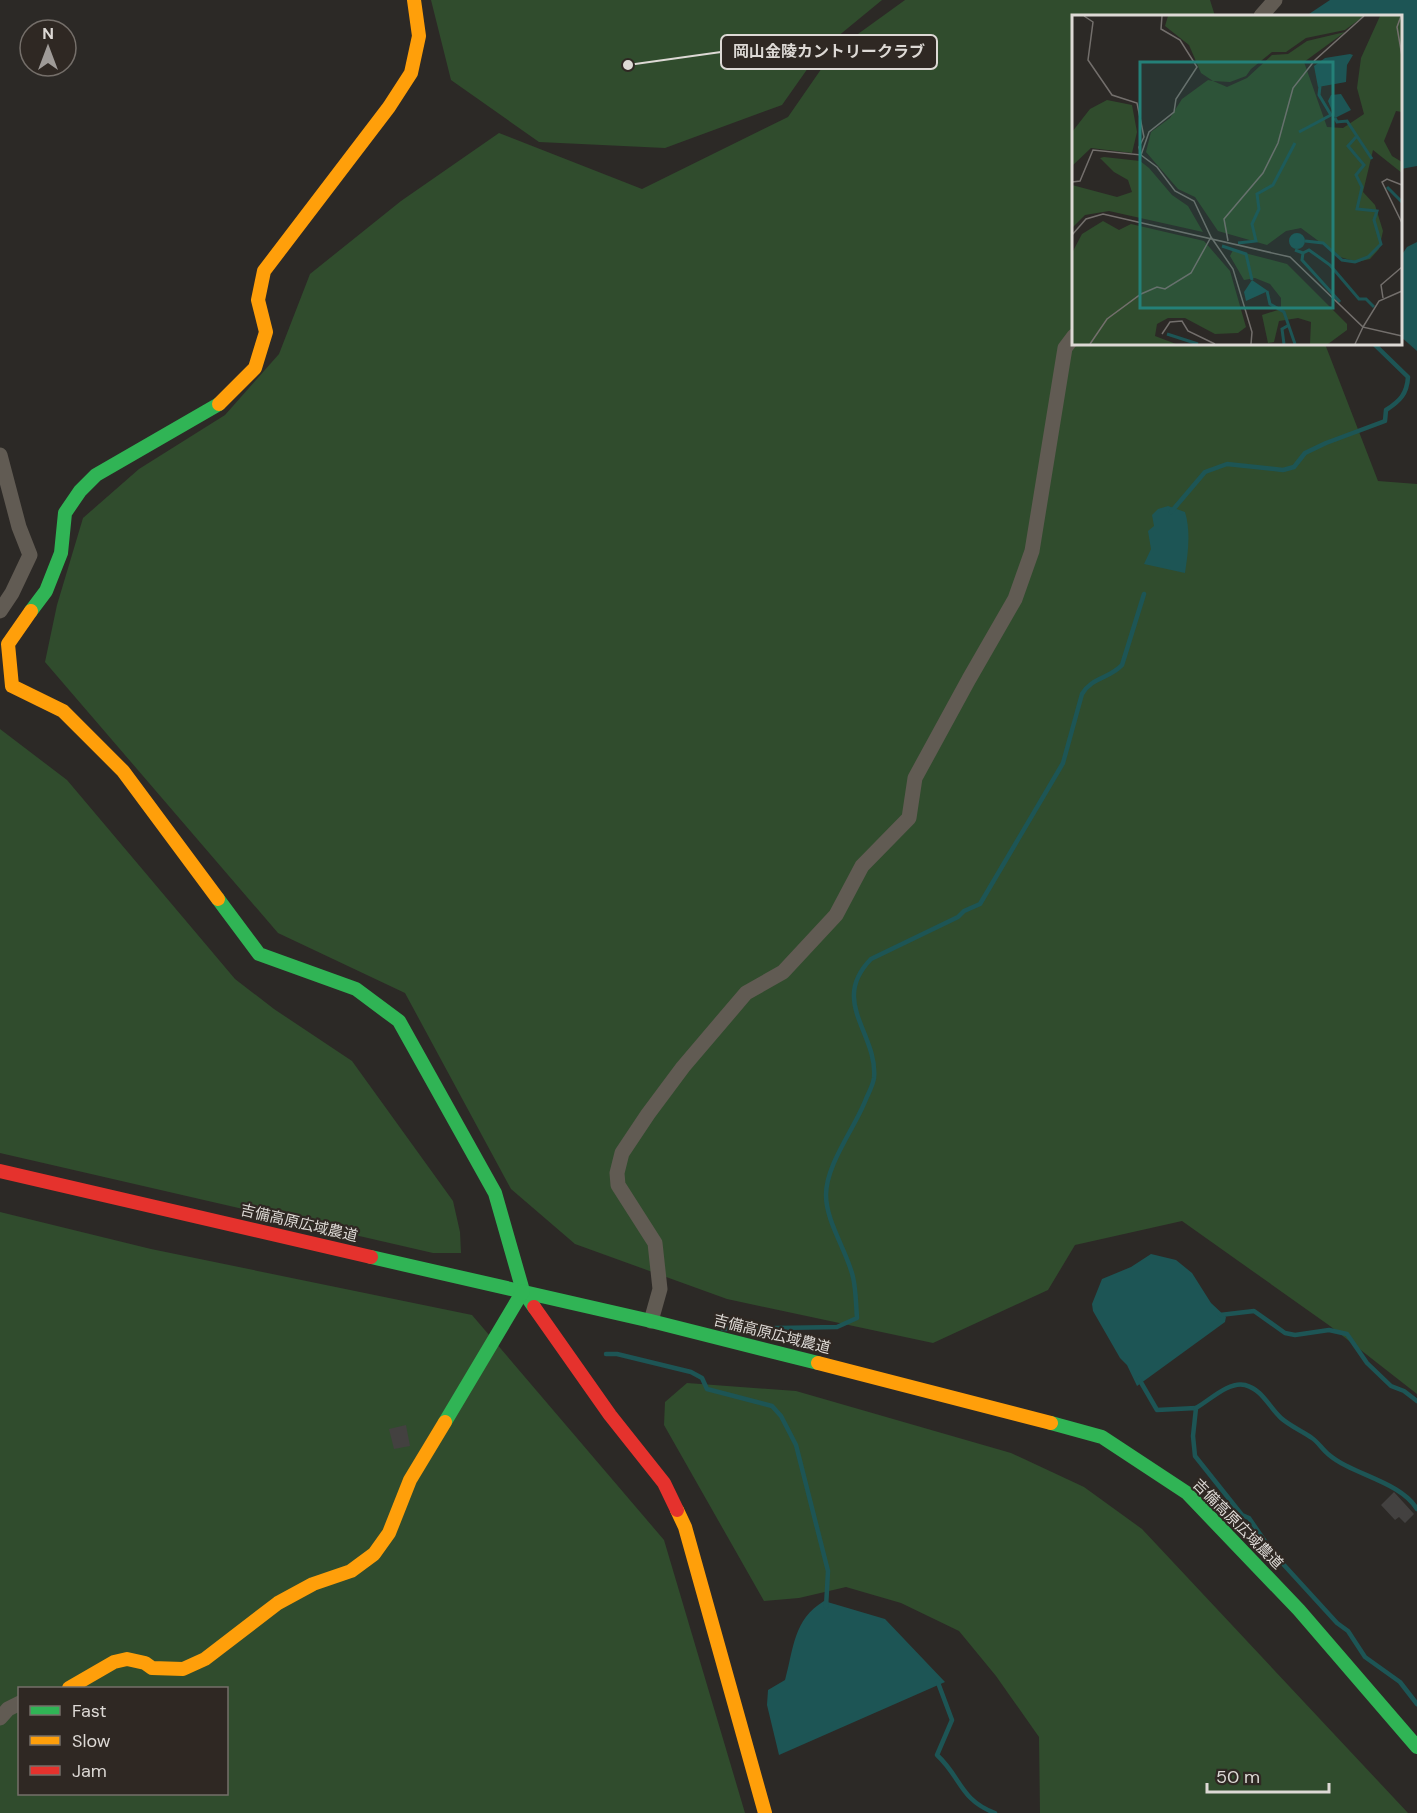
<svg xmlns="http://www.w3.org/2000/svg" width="1417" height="1813" font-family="'DM Sans','Noto Sans JP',sans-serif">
  <rect width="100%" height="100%" fill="#2c2926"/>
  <g fill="#304c2d" fill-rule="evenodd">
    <polygon points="431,0 882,0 820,51 782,105 665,148 539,142 451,80"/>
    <polygon points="905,0 1210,0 1215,16 1074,16 1074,344 1325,344 1378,481 1417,484 1417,1394 1330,1326 1182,1221 1075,1245 1048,1290 933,1343 727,1299 575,1244 511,1189 405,993 278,933 45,662 57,605 83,518 139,469 225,415 279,354 310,274 401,201 499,133 642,189 788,117 833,52"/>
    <polygon points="0,729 67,780 235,979 274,1009 352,1061 453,1201 460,1232 461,1253 433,1253 0,1153"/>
    <path d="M0,1212L151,1249L472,1315L664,1540L745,1813H0ZM20,1688H226V1794H20Z"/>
    <polygon points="687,1383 796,1391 1011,1453 1084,1487 1142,1529 1408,1813 1040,1813 1039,1737 996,1676 959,1631 901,1603 846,1587 799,1598 764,1601 664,1425 665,1402"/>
  </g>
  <g fill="#1d5555">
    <polygon points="1330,0 1417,0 1417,166 1401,169 1400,16 1306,16"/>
    <polygon points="1417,242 1417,351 1400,336 1401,256 1407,247"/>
    <path d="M1168,506L1185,512C1191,532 1188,553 1185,573L1144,564L1151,549L1148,531L1154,526L1152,515L1158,509Z"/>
    <polygon points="1151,1254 1176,1260 1192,1273 1211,1303 1226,1317 1225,1322 1137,1386 1127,1365 1120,1358 1093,1311 1092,1304 1102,1279 1131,1267"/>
    <path d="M824,1601L885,1619L945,1682L779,1755L767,1705L768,1690L785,1680C794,1648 793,1620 824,1601Z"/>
  </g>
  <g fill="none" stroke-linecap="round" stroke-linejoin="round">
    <g stroke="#1d5555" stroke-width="4.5">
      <path d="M1171,512L1205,472L1227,464L1283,470L1294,467L1305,453L1326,443L1385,421L1386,410C1400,401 1407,394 1408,377L1374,344"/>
      <polyline points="1220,1315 1254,1311 1285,1333 1295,1335 1329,1330 1347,1334 1367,1363 1391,1386 1404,1391 1417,1401"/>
      <path d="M723,1329L837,1327L857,1318C856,1305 856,1290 853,1277C847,1251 826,1222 826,1195C826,1164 855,1128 866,1099C869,1092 873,1085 874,1078C878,1033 829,1002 871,959L958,917L964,911L980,904L1063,763L1082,694C1092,677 1109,679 1122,665L1144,594"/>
      <polyline points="606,1354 617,1354 691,1372 702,1378 707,1389 772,1406 781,1416 796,1445 828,1571 826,1607"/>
      <polyline points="1139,1379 1157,1410 1196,1408 1193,1436 1195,1456 1242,1515 1249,1518 1273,1553 1337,1623 1348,1631 1365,1657 1400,1682 1417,1704"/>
      <path d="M1196,1408C1210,1400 1229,1381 1245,1385C1263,1390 1268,1406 1281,1418C1290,1426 1302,1431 1312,1438C1318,1442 1322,1449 1328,1454C1352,1475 1400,1481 1417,1509"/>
      <path d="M937,1680L952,1720L937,1755C961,1777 960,1800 995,1813"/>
    </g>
  </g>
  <g fill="#434140">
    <polygon points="406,1425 410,1446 394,1449 389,1429"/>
    <polygon points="1394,1492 1414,1514 1405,1523 1399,1517 1395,1520 1381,1505"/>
  </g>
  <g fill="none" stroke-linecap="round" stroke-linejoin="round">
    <g stroke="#615b53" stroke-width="15">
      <polyline points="1261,16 1275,0"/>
      <polyline points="0,455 19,527 30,555 12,593 0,611"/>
      <polyline points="651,1321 660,1289 655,1243 618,1185 617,1173 622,1153 648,1114 683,1067 746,993 783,972 836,915 862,866 909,818 915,778 969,679 1015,599 1032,551 1065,348 1074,336"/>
      <polyline points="0,1718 8,1709 20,1703"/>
    </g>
    <g stroke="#30b455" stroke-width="14">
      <polyline points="31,611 46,591 61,553 65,513 80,491 96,475 219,404"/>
      <polyline points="218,899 259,954 356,989 399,1021 495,1193 523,1291 534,1307"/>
      <polyline points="371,1257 651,1321 818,1363"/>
      <polyline points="445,1422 523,1291"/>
      <polyline points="1051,1423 1102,1437 1187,1493 1299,1610 1417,1747"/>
    </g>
    <g stroke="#ff9f0a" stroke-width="14">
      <polyline points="219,404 255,368 266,332 258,300 264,271 389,107 411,73 419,36 414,0"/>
      <polyline points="31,611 8,644 12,686 63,711 123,771 218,899"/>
      <polyline points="818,1363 1051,1423"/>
      <polyline points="677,1510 685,1527 765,1813"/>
      <polyline points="69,1688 114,1662 127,1659 145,1663 152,1668 183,1669 205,1659 278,1603 313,1584 351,1571 374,1554 389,1533 410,1480 445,1422"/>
    </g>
    <g stroke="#e5322d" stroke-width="14">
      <polyline points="0,1171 371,1257"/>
      <polyline points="534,1307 610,1415 664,1483 677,1510"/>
    </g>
  </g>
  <g text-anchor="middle" stroke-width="4.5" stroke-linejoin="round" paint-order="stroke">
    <g font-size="15" fill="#ddd9d5" stroke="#2f2823">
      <text transform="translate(299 1223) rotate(13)" y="5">吉備高原広域農道</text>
      <text transform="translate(772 1334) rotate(14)" y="5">吉備高原広域農道</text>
      <text transform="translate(1238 1524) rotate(45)" y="5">吉備高原広域農道</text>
    </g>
  </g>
  <g transform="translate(1072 15)">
    <rect width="330" height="330" fill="#2c2926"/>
    <path d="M96,1H292L273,15L234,23L214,37H200L179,54L174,61L158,67L141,66L155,72L175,63L200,40L216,39L235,26L273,17L232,47L255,112L271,113L292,99L285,73L289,43L308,1H330V97L324,96L312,126L320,141L330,147V158L301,135L291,177L303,190L311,216L307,234L298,244L285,247L268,242L229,213L214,216L195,230L146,216L123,182L106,174L74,137L79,117L98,103L110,84L136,65L141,66L129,58L117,30L93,11ZM35,85L60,90L65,117L60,138L19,133L0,151V117L18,94ZM32,142L68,146L77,153L100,180L116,191L131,217L37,196L13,200L0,213V170L45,182L60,177L56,165L42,157L28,143ZM31,206L47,215L59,209L132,226L158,256L174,312L166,318L143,319L113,303H96L85,309L83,321L104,329H0V238L10,219ZM161,235L215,249L275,309V315L256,329H238L239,307L226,303L207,306L202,327L196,328L190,300L209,294V283L198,269L183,263L172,265L158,241Z" fill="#304c2d"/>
    <path d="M278,39L281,40L275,50L274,67L246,72L242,51L253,43ZM269,79L279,95L263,103L256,86L259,80ZM217 226a8 8 0 1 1 16 0a8 8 0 1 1-16 0ZM180,265L196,276L174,286L172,277Z" fill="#1d5555"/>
    <path fill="none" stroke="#1d5555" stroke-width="3" d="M263,103L265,107L275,106L300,144M227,117L259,100L247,80L248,71M315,172L330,187M233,226L251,228L270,245L283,247L296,242L309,229L302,205L305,196L285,194L290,172L284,160L292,150L276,131L284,122M166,228L184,226L180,209L187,194L185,179L201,170L223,128M150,231L174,239L180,265M223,235L231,238L230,245L268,287M231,238L237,235L258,250L287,284H294L302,292M195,276L198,289L212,297L223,329M95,319L126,329M212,329L210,314L217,310"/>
    <path fill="none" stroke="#736f6c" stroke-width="1.5" d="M90,1L89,14L108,25L125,52L104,84L102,97L77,117L69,140L85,152L103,176L122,186L139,222L161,254L180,317L179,329M329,1L325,12L330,41M0,167L8,166L21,135L69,140L67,132L72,122L65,88L40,80L16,45L21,7L12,1M330,170L315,164L310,167L330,208M0,220L14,204L31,199L218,242L291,312L307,286L330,276M156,226L152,204L191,158L206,128L221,73L243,45L292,1M311,283L309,270L330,252M90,319L98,307L110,306L116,316L143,329M18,329L35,304L69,279L85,272L93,274L119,258L139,222M283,329L291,312L330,321"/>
    <path fill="#248078" fill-opacity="0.15" stroke="#248078" stroke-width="3" d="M68,47H261V293H68Z"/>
    <rect width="330" height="330" fill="none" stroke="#ddd9d5" stroke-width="3"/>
  </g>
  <path fill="none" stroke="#ddd9d5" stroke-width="2" d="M628 65L721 52"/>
  <circle fill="#ddd9d5" stroke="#2f2823" stroke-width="2" cx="628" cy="65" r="6"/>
  <rect fill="#2f2823" stroke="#ddd9d5" stroke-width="2" x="721" y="35" width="216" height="34" rx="6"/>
  <g font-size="16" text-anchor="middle" font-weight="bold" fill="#ddd9d5">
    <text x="829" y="57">岡山金陵カントリークラブ</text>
  </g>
  <rect x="18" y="1687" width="210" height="108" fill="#2f2823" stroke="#756f6a" stroke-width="1.5"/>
  <rect x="30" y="1706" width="30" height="9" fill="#30b455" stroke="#756f6a" stroke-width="1.5"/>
  <text x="72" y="1717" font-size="18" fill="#ddd9d5">Fast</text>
  <rect x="30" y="1736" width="30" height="9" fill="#ff9f0a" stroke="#756f6a" stroke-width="1.5"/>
  <text x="72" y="1747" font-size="18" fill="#ddd9d5">Slow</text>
  <rect x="30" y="1766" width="30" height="9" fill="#e5322d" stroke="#756f6a" stroke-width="1.5"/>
  <text x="72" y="1777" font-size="18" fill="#ddd9d5">Jam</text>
  <g transform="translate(48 48)"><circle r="28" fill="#2f2823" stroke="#756f6a" stroke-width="1.5"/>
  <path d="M0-4.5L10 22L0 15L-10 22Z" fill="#9f9b98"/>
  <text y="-9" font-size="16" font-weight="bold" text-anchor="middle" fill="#ddd9d5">N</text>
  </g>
  <path d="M1207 1783v9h122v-9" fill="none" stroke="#ddd9d5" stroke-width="3"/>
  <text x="1216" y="1783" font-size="18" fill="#ddd9d5" stroke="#2f2823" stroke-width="4.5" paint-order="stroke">50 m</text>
</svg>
